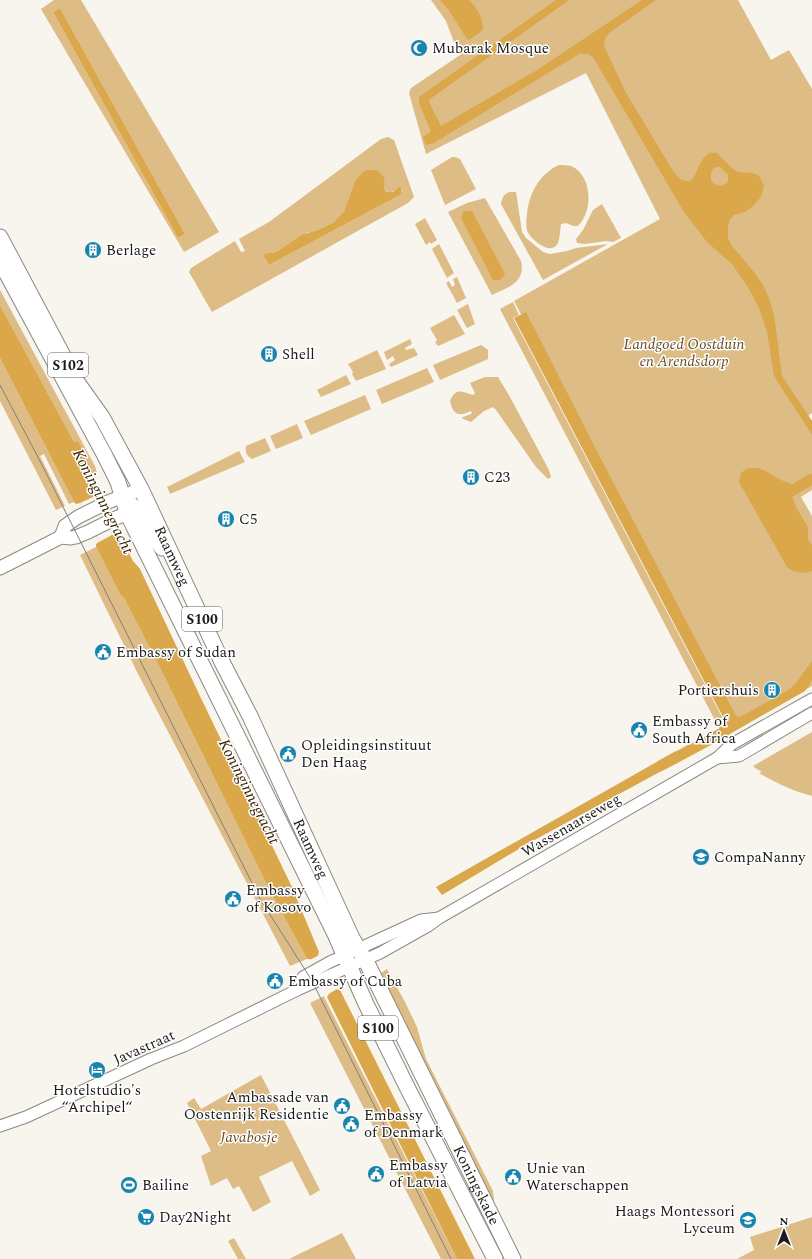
<svg xmlns="http://www.w3.org/2000/svg" width="812" height="1259" font-family="Spectral,serif">
  <rect width="100%" height="100%" fill="#f8f4ee"/>
  <g fill="#debc85" fill-rule="evenodd">
    <path d="M54,0H81L219,232L184,252L41,9ZM60,8L185,234L178,238L53,12Z"/>
    <polygon points="431,0 738,0 771,60 789,50 812,89 812,413 808,416 812,421 812,490 801,497 812,516 812,686 725,737 720,728 729,715 514,301 660,219 586,73 426,154 409,93 411,88 469,49 467,47 458,53 446,21"/>
    <path d="M388,137L394,140L414,197L408,203L212,312L189,272L191,268L235,241L241,252L245,251L239,239L269,222L381,139ZM355,181L384,186V190C390,194 394,192 399,187L402,190V194L269,265L264,254L276,252L307,233L320,229L334,222L344,211Z"/>
    <polygon points="452,157 455,157 460,159 476,189 445,205 431,170"/>
    <path d="M559,165C563,165 567,165 571,166C593,175 593,212 578,226H573L566,223L561,224C560,230 560,238 558,243C551,257 530,239 527,230C526,225 526,219 527,214C529,194 539,174 559,165Z"/>
    <path d="M510,192H516L522,232L526,238L543,252L550,254L567,251L576,248L608,244L543,280L501,204C502,198 504,193 510,192Z"/>
    <path d="M485,198L521,261C526,283 508,287 492,295L448,212L467,203Z"/>
    <polygon points="602,204 621,238 613,242 606,241 585,244 577,243 576,239 583,230 593,210"/>
    <polygon points="425,218 437,240 431,244 430,242 426,245 415,224"/>
    <polygon points="439,244 454,273 447,278 432,249"/>
    <polygon points="457,277 466,298 457,303 446,283 449,281 452,287 455,285 453,279"/>
    <polygon points="0,290 95,466 97,473 94,474 78,442 75,442 73,440 0,305"/>
    <polygon points="513,302 519,315 513,318 722,717 721,722 718,726 500,309"/>
    <polygon points="468,304 475,324 467,328 457,310"/>
    <polygon points="454,315 465,334 438,346 435,342 437,340 430,328"/>
    <polygon points="410,339 412,344 405,348 406,350 414,348 418,355 391,367 389,364 395,360 393,356 387,360 384,352"/>
    <polygon points="481,345 488,350 488,359 440,380 433,365"/>
    <polygon points="377,350 386,369 356,381 352,374 353,372 348,364"/>
    <polygon points="0,358 74,502 69,504 44,454 40,456 65,506 56,510 0,401"/>
    <polygon points="427,368 434,382 382,404 376,390"/>
    <polygon points="346,375 351,384 321,397 317,390"/>
    <path d="M485,377H498L510,397L549,470L551,477L548,479L536,467L496,410L493,407L484,411L471,422L461,418L471,414L472,413L471,411C459,417 453,415 450,401C456,387 462,392 473,395L475,393L470,383Z"/>
    <polygon points="365,395 371,409 311,435 304,421"/>
    <polygon points="297,424 303,438 276,449 270,436"/>
    <path d="M265,438L271,451L252,459C246,456 245,452 246,446Z"/>
    <polygon points="239,451 245,462 170,494 167,487"/>
    <polygon points="96,547 121,596 124,598 160,668 269,889 307,959 290,966 138,674 80,555"/>
    <path d="M812,732V796C793,791 776,783 759,773L762,772L754,767L753,766Z"/>
    <polygon points="387,969 405,1002 417,1027 426,1059 493,1191 494,1200 492,1204 490,1203 381,973"/>
    <polygon points="324,996 324,997 457,1259 441,1259 310,1003"/>
    <polygon points="261,1075 320,1190 310,1196 292,1161 259,1177 271,1202 253,1212 239,1186 233,1189 227,1178 211,1186 201,1156 211,1151 187,1103 194,1098 201,1109"/>
    <polygon points="812,1217 812,1259 737,1259 754,1250 750,1237"/>
    <polygon points="342,1233 356,1259 289,1259"/>
    <polygon points="234,1238 246,1259 238,1259 228,1241"/>
  </g>
  <g fill="#daa74b" fill-rule="evenodd">
    <path d="M440,0H469C479,10 481,15 483,28L481,32L469,40L467,39L448,9Z"/>
    <path d="M556,0H569L430,99L429,102L441,126L537,70L642,0H656L609,33L605,38L604,46L625,91L673,171L680,179L685,181H691C697,174 700,158 708,154C711,152 714,153 717,153L732,168L738,172L752,173L758,175L761,179L764,186L761,197L752,207L745,212L734,215L730,219L728,226V238L732,246L754,272L763,285L769,298L774,314L782,376L812,421V435L774,376L767,332L759,308L749,289L732,264L707,242L684,212L593,57L588,54H579L434,143L426,145L423,137L430,132V129L419,104V97ZM715,167H720L728,175V182C721,188 717,186 711,181C711,175 710,171 715,167Z"/>
    <polygon points="60,8 185,234 178,238 53,12"/>
    <path d="M368,170H376C387,178 384,178 384,190L387,192H393L399,187H401L402,194L269,265L263,254L276,252L302,235L320,229L334,222L344,211L355,181L364,171Z"/>
    <polygon points="464,211 472,211 505,274 500,280 493,280 461,218"/>
    <polygon points="0,305 73,440 75,442 78,441 94,474 89,478 96,492 96,495 93,497 112,535 116,534 118,535 125,549 127,549 133,561 140,569 199,694 291,885 319,952 318,955 336,989 340,990 475,1259 457,1259 327,997 329,994 310,959 307,959 269,889 160,668 124,598 121,596 96,547 96,544 99,542 80,503 76,504 74,502 0,358"/>
    <polygon points="526,312 602,461 736,716 740,717 790,689 796,683 812,661 812,680 805,691 724,737 719,727 722,723 723,717 514,318"/>
    <path d="M748,468C751,468 755,468 758,468C770,471 776,481 791,483L792,496L797,509L808,527V539L812,545V571C803,574 794,573 787,567L739,482C740,475 741,471 748,468Z"/>
    <polygon points="676,751 674,763 667,768 529,843 442,895 436,887"/>
  </g>
  <g fill="#f8f4ee">
    <polygon points="93,497 112,535 99,542 80,503"/>
    <polygon points="321,954 338,987 339,988 325,996 326,993 309,961 308,961"/>
  </g>
  <g fill="none" stroke-linecap="round" stroke-linejoin="round">
    <g stroke="#daa74b" stroke-width="11">
      <polyline points="787,501 786,494 812,479"/>
      <polyline points="662,765 722,733 733,723"/>
    </g>
    <g stroke="#8c8983" stroke-width="13">
      <g id="tertiary">
        <polyline points="717,758 739,756 812,713"/>
        <polyline points="297,990 303,977 330,962 421,920 439,918"/>
        <polyline points="0,1126 26,1117 151,1059 184,1046 297,990 380,953 428,926 439,918 717,758 732,744 812,699"/>
      </g>
    </g>
    <g stroke="#8c8983" stroke-width="15">
      <g id="secondary">
        <polyline points="61,537 65,526 78,517 108,502 141,489"/>
        <polyline points="0,568 61,537 71,538 76,537 88,532 118,517 137,511"/>
      </g>
    </g>
    <g stroke="#8c8983" stroke-width="17">
      <g id="primary">
        <path id="s1" d="M0,237L77,382L102,417L141,489L222,662L250,716L352,938L368,965L513,1259"/>
        <polyline points="0,261 104,454 118,482 127,512 133,525 335,934 366,1004 408,1089 495,1259"/>
        <polyline points="123,497 138,511 148,529 162,548"/>
      </g>
    </g>
    <use href="#tertiary" stroke="#fff" stroke-width="11"/>
    <use href="#secondary" stroke="#fff" stroke-width="13"/>
    <use href="#primary" stroke="#fff" stroke-width="15"/>
    <polyline stroke="#827f7c" stroke-width="1" points="0,385 41,463 260,899 311,979 451,1259"/>
  </g>
  <defs>
    <g id="mosque-disc" transform="scale(0.9)"><circle r="9.5" fill="#1985ad" stroke="#fff"/><path d="M3.5-4.9A6 6 0 1 0 3.5 4.9A5 5 0 1 1 3.5-4.9Z" fill="#fff"/></g>
    <g id="building-disc" transform="scale(0.9)"><circle r="9.5" fill="#1985ad" stroke="#fff"/><path d="M-4-6H4V6H1V3H-1V6H-4ZM-2.5-4.3h1.7v1.8h-1.7ZM.8-4.3h1.7v1.8H.8ZM-2.5-1h1.7V.8h-1.7ZM.8-1h1.7V.8H.8Z" fill="#fff"/></g>
    <g id="civic-disc" transform="scale(0.9)"><circle r="9.5" fill="#1985ad" stroke="#fff"/><path d="M-.6-6.5H3V-4.5H.6V-3L4-1V1h2V6H-6V1h2V-1L-.6-3ZM-1.2 2.5V6h2.4V2.5Z" fill="#fff"/></g>
    <g id="school-disc" transform="scale(0.9)"><circle r="9.5" fill="#1985ad" stroke="#fff"/><path d="M0-5L7-2L0 1L-7-2ZM-4 1L0 2.5L4 1V4Q0 6-4 4Z" fill="#fff"/></g>
    <g id="hotel-disc" transform="scale(0.9)"><circle r="9.5" fill="#1985ad" stroke="#fff"/><path d="M-6-4.5h1.5V1H6V5H4.5V3h-9V5H-6ZM-4 0a1.8 1.8 0 1 1 3.6 0ZM.5 0V-2.5h3Q6-2.5 6 0Z" fill="#fff"/></g>
    <g id="stadium-disc" transform="scale(0.9)"><circle r="9.5" fill="#1985ad" stroke="#fff"/><path d="M0-5a6.5 5 0 1 0 0 10a6.5 5 0 1 0 0-10ZM-3.5-1.8h7v3.6h-7Z" fill="#fff"/></g>
    <g id="supermarket-disc" transform="scale(0.9)"><circle r="9.5" fill="#1985ad" stroke="#fff"/><path d="M-6-5.5h2.5l.6 2H6L4.5 2H-2.5L-4.4-4H-6ZM-1.5 3.2a1.3 1.3 0 1 0 .1 0ZM3 3.2a1.3 1.3 0 1 0 .1 0Z" fill="#fff"/></g>
  </defs>
  <g fill-rule="evenodd">
    <use href="#mosque-disc" x="419" y="48"/>
    <use href="#building-disc" x="93" y="250"/>
    <use href="#building-disc" x="269" y="354"/>
    <use href="#building-disc" x="471" y="477"/>
    <use href="#building-disc" x="226" y="519"/>
    <use href="#civic-disc" x="103" y="652"/>
    <use href="#building-disc" x="772" y="690"/>
    <use href="#civic-disc" x="639" y="730"/>
    <use href="#civic-disc" x="288" y="754"/>
    <use href="#school-disc" x="701" y="857"/>
    <use href="#civic-disc" x="233" y="899"/>
    <use href="#civic-disc" x="275" y="981"/>
    <use href="#hotel-disc" x="97" y="1070"/>
    <use href="#civic-disc" x="342" y="1106"/>
    <use href="#civic-disc" x="351" y="1124"/>
    <use href="#civic-disc" x="376" y="1174"/>
    <use href="#civic-disc" x="513" y="1177"/>
    <use href="#stadium-disc" x="129" y="1185"/>
    <use href="#supermarket-disc" x="146" y="1217"/>
    <use href="#school-disc" x="748" y="1220"/>
  </g>
  <g text-anchor="middle" stroke-width="3" stroke-linejoin="round" paint-order="stroke">
    <g fill="#fff" stroke="#605f5e" stroke-width="1">
      <rect x="48" y="353" width="40" height="24" rx="3"/>
      <rect x="182" y="607" width="40" height="24" rx="3"/>
      <rect x="358" y="1016" width="40" height="24" rx="3"/>
    </g>
    <g font-size="14" font-weight="bold" fill="#1c1b19">
      <text x="68" y="370">S102</text>
      <text x="202" y="624">S100</text>
      <text x="378" y="1033">S100</text>
    </g>
    <g font-size="15" fill="#1c1b19" stroke="#fff" text-anchor="start">
      <text x="432" y="53">Mubarak Mosque</text>
      <text x="106" y="255">Berlage</text>
      <text x="282" y="359">Shell</text>
      <text x="484" y="482">C23</text>
      <text x="239" y="524">C5</text>
      <text x="116" y="657">Embassy of Sudan</text>
      <text x="759" y="695" text-anchor="end">Portiershuis</text>
      <text x="652" y="726">Embassy of<tspan x="652" dy="17">South Africa</tspan></text>
      <text x="301" y="750">Opleidingsinstituut<tspan x="301" dy="17">Den Haag</tspan></text>
      <text x="714" y="862">CompaNanny</text>
      <text x="246" y="895">Embassy<tspan x="246" dy="17">of Kosovo</tspan></text>
      <text x="288" y="986">Embassy of Cuba</text>
      <text x="97" y="1095" text-anchor="middle">Hotelstudio's<tspan x="97" dy="17">“Archipel“</tspan></text>
      <text x="329" y="1102" text-anchor="end">Ambassade van<tspan x="329" dy="17">Oostenrijk Residentie</tspan></text>
      <text x="364" y="1120">Embassy<tspan x="364" dy="17">of Denmark</tspan></text>
      <text x="389" y="1170">Embassy<tspan x="389" dy="17">of Latvia</tspan></text>
      <text x="526" y="1173">Unie van<tspan x="526" dy="17">Waterschappen</tspan></text>
      <text x="142" y="1190">Bailine</text>
      <text x="735" y="1216" text-anchor="end">Haags Montessori<tspan x="735" dy="17">Lyceum</tspan></text>
      <text x="159" y="1222">Day2Night</text>
    </g>
    <g font-size="15" font-style="italic" fill="#634d27" stroke="#fff">
      <text x="684" y="349">Landgoed Oostduin<tspan x="684" dy="17">en Arendsdorp</tspan></text>
      <text x="249" y="1142">Javabosje</text>
    </g>
    <g font-size="15" fill="#1c1b19" stroke="#fff">
      <text dy="5" stroke="none"><textPath href="#s1" startOffset="363">Raamweg</textPath></text>
      <text transform="translate(571 825) rotate(-30)" y="5">Wassenaarseweg</text>
      <text dy="5" stroke="none"><textPath href="#s1" startOffset="687">Raamweg</textPath></text>
      <text transform="translate(144 1047) rotate(-24)" y="5">Javastraat</text>
      <text dy="5" stroke="none"><textPath href="#s1" startOffset="1062">Koningskade</textPath></text>
    </g>
    <g font-size="16" font-style="italic" fill="#392500" stroke="#fff">
      <text transform="translate(104 501) rotate(63)" y="6">Koninginnegracht</text>
      <text transform="translate(250 791) rotate(63)" y="6">Koninginnegracht</text>
    </g>
  </g>
  <g transform="translate(784 1231)" stroke="#ffffff" stroke-width="3" paint-order="stroke">
  <path d="M0-3L7 15L0 10L-7 15Z" fill="#1c1b19"/>
  <text y="-6" font-size="11" font-weight="bold" text-anchor="middle" fill="#1c1b19">N</text>
  </g>
</svg>
